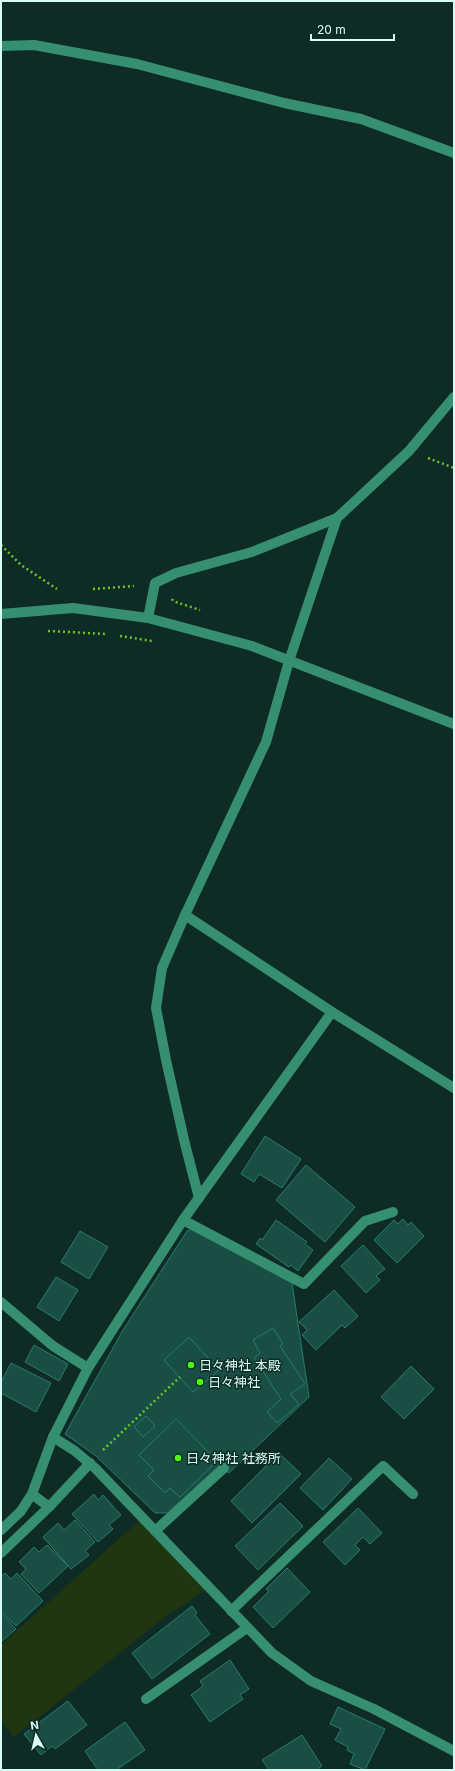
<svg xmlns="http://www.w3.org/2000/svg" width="455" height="1771" font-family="Inter,'Noto Sans JP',sans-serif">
  <rect width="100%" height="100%" fill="#0e2b25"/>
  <polygon fill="#203611" points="139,1521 206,1590 165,1617 14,1737 1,1721 1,1645"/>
  <g fill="#194e45" stroke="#297c6d">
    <polygon points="265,1136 301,1159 282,1188 259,1174 254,1182 241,1174"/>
    <polygon points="306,1165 355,1207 325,1242 276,1200"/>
    <polygon points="403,1219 408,1225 411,1222 424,1236 397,1263 374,1240 394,1220 398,1224"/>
    <polygon points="276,1220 307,1242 305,1244 313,1250 298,1271 291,1265 289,1267 256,1244 260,1238 262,1240"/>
    <polygon points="194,1229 292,1283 309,1397 229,1473 220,1465 168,1513 155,1513 96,1456 65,1434 123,1330 187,1231"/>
    <polygon points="80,1231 108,1247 89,1279 61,1262"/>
    <polygon points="363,1245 385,1269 376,1276 380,1280 366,1293 341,1266"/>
    <polygon points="56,1277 78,1290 59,1321 37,1307"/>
    <polygon points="334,1290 358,1316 345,1328 342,1325 316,1350 302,1335 307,1330 299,1322"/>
    <polygon points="273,1328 283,1344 280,1346 305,1384 290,1394 299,1404 277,1423 267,1412 281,1399 254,1358 260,1353 253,1340"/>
    <polygon points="189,1337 219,1370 193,1392 164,1360"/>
    <polygon points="34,1345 68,1364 59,1381 25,1362"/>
    <polygon points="11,1363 51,1383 36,1412 1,1393 1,1382"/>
    <polygon points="411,1366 434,1389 404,1419 381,1397"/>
    <polygon points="146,1416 155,1426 143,1437 134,1427"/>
    <polygon points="176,1419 217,1461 180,1497 170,1488 165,1493 148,1476 154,1470 139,1455"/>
    <polygon points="279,1453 301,1474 252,1523 231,1501"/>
    <polygon points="329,1458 352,1479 323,1510 300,1488"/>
    <polygon points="94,1494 98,1500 103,1495 121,1515 109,1525 113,1529 98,1542 72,1514"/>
    <polygon points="280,1503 303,1526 258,1570 235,1546"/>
    <polygon points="358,1508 382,1533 370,1544 363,1537 355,1545 360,1550 345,1565 323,1542"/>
    <polygon points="75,1520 95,1542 85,1551 89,1555 71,1569 43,1537 58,1523 64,1530"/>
    <polygon points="47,1545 68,1566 39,1593 21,1574 26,1569 19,1562 34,1547 39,1552"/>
    <polygon points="287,1568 310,1592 273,1628 253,1607 269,1591 266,1589"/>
    <polygon points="5,1573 11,1579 17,1573 43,1601 16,1626 1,1611 1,1577"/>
    <polygon points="192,1606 197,1613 195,1615 210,1634 152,1679 132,1653"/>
    <polygon points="1,1613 16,1629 1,1642"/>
    <polygon points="230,1660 249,1689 240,1695 243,1699 210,1722 191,1695 203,1686 200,1681"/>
    <polygon points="68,1701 87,1725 55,1749 52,1746 41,1755 24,1734"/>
    <polygon points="338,1707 385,1729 365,1770 350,1764 354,1754 347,1750 348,1747 335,1740 341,1729 330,1724"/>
    <polygon points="125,1722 145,1750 116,1770 98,1770 85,1751"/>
    <polygon points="302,1735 322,1766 316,1770 269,1770 262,1760"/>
  </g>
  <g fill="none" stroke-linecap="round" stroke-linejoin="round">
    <g stroke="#6cc725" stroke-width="2.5" stroke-dasharray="2 3" stroke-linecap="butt">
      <polyline points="428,458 454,468"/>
      <polyline points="1,545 21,565 57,589"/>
      <polyline points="93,589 134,586"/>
      <polyline points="172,599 173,601 200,610"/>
      <polyline points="48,631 107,634"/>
      <polyline points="120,636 152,641"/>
      <polyline points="103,1450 180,1377"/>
    </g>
    <g stroke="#358f70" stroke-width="10">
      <polyline points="1,46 34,45 137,64 284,103 361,119 454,153"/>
      <polyline points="454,397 409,451 337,518 289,661 266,742 185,915 332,1012 454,1088"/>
      <polyline points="1,614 73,608 148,618 252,646 454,724"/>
      <polyline points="148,618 155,583 176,573 252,552 337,518"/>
      <polyline points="185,915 162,968 156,1008 166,1060 185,1144 199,1198"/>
      <polyline points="183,1220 304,1284 365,1221 393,1212"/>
      <polyline points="1,1302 53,1346 88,1368"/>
      <polyline points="53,1437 75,1451 95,1468 272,1653 311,1681 374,1709 454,1751"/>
      <polyline points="32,1494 49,1507"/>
      <polyline points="1,1530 21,1511 32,1494 53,1437 88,1368 183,1220 332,1012"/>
      <polyline points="155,1531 224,1468"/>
      <polyline points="1,1553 49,1507 90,1463"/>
      <polyline points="231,1611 383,1466 413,1494"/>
      <polyline points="146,1699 247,1628"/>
    </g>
  </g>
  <g fill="#4aff05" stroke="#0e2b25" stroke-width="1.5">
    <circle cx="191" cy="1365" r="4"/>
    <circle cx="200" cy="1382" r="4"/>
    <circle cx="178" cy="1458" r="4"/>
  </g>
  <g text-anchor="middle" stroke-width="3" stroke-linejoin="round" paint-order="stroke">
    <g font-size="13" fill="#d9fff5" stroke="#0e2b25" text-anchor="start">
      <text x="199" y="1370">日々神社 本殿</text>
      <text x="208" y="1387">日々神社</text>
      <text x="186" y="1463">日々神社 社務所</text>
    </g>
  </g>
  <rect width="455" height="1771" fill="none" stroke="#d9fff5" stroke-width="4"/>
  <g transform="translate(36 1735) rotate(352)" stroke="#0e2b25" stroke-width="3" paint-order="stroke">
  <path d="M0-3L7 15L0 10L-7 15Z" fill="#d9fff5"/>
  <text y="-6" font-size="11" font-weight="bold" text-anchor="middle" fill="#d9fff5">N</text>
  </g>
  <path d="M311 34v6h83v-6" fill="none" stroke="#d9fff5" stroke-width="2"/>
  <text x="317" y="34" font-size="12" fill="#d9fff5" stroke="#0e2b25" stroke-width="3" paint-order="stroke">20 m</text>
</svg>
